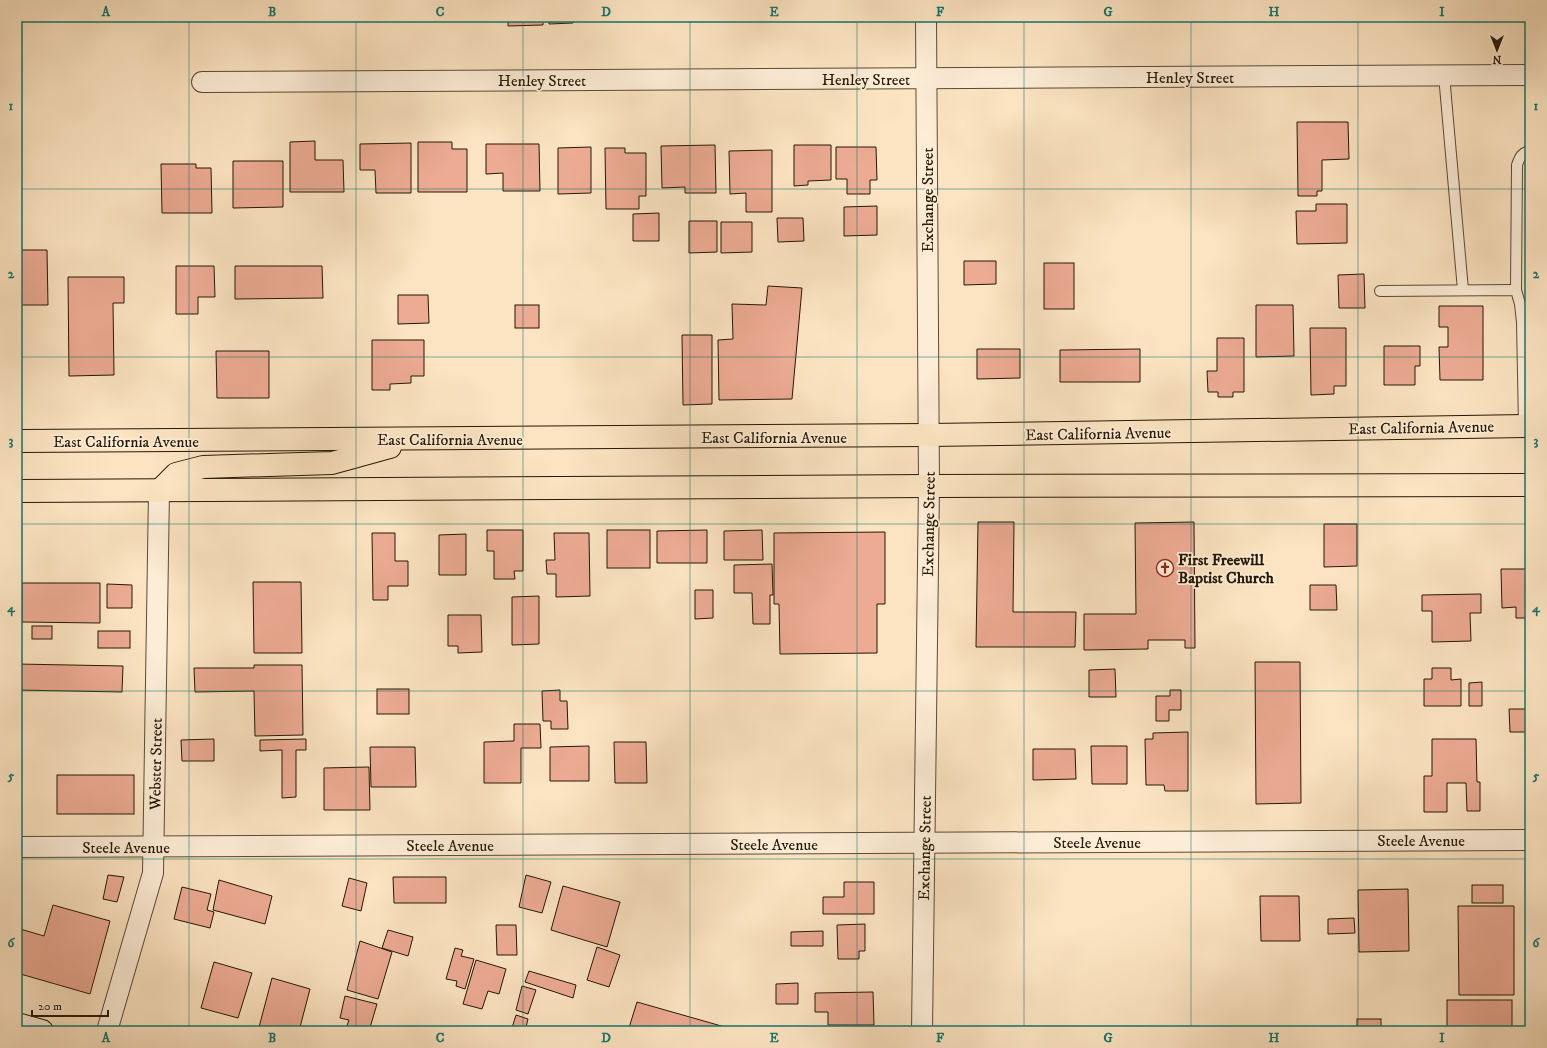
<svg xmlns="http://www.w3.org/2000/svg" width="1547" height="1048" font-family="'IM FELL DW Pica',serif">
  <rect width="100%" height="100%" fill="#fce4c2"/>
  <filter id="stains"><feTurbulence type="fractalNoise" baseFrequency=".005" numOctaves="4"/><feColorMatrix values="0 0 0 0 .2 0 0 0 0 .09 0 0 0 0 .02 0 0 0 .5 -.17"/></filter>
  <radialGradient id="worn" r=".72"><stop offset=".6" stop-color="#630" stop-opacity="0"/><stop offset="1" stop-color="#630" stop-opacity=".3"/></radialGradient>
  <g fill="#edab94" stroke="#241805">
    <rect x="297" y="17" width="48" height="3"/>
    <rect x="352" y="17" width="29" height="2"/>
    <polygon points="439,17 476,17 476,19 439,20"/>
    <polygon points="508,17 543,17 543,25 508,26"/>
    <polygon points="549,17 572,17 573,23 549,24"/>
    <rect x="1116" y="17" width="25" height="3"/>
    <polygon points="1297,122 1348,122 1349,159 1322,160 1322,191 1317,191 1317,196 1298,196"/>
    <polygon points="315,141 315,160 343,160 344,192 290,192 290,142"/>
    <polygon points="418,142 452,142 452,149 467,149 467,192 418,192"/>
    <polygon points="411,143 411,193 376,193 375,170 360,170 360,144"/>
    <polygon points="486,144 539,144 540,191 503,191 503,173 486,174"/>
    <polygon points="715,145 716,193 685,193 685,187 662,188 661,146"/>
    <polygon points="794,145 831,145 831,180 808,181 808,185 794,186"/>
    <polygon points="591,147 591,193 558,194 558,148"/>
    <polygon points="836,147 876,147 877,180 870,180 870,194 847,194 847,179 836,179"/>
    <polygon points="605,148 625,148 625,153 646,153 646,196 639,196 639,209 606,209"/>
    <polygon points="772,150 772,212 746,212 746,193 730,194 729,151"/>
    <polygon points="233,161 283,161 283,207 233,208"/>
    <polygon points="161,164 196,164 196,168 211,168 212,213 162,213"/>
    <polygon points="1316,204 1347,204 1347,243 1297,244 1296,211 1316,211"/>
    <polygon points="877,206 877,235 844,236 844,207"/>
    <polygon points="659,213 659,241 633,241 633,214"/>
    <polygon points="777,218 803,218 804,241 778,242"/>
    <polygon points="689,221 717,221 717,252 689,253"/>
    <polygon points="721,222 752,222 752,252 721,253"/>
    <polygon points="17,250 47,250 48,305 17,305"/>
    <polygon points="964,261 996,261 996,284 964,285"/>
    <rect x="1044" y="263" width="30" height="46"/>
    <polygon points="176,266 214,266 215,297 198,297 198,314 176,314"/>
    <polygon points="235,266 322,266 323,298 235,299"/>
    <polygon points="1364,274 1365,308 1339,308 1338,275"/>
    <polygon points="68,277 124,277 124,303 113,303 114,375 69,376"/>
    <polygon points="768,286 802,288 792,399 719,400 718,340 733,339 732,304 766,305"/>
    <polygon points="398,295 428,295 429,323 398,324"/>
    <rect x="515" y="305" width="24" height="23"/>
    <polygon points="1256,305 1293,305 1294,356 1256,357"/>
    <polygon points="1439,306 1483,306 1483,380 1440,380 1439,347 1448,347 1448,327 1439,327"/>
    <polygon points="1310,328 1346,328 1346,386 1334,386 1334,394 1311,395"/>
    <polygon points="682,335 712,335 712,404 683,405"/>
    <polygon points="1217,338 1244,338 1244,392 1233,392 1233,397 1218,397 1218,392 1208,392 1207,371 1217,371"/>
    <polygon points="372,340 424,340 424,376 411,376 411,383 390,384 390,390 372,390"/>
    <polygon points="1384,346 1420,346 1420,366 1415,366 1415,385 1384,385"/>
    <polygon points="977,349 1020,349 1020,378 977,379"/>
    <polygon points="1140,349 1140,382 1060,382 1060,350"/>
    <polygon points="216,351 269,351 269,398 217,398"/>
    <polygon points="978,522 1014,522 1013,612 1076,612 1075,647 976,647"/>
    <polygon points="1194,522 1195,648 1185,648 1185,640 1148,640 1148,649 1084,650 1084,614 1136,614 1135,523"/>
    <polygon points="1324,524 1357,524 1357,566 1324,567"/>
    <polygon points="487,530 523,530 523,571 514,571 515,579 494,579 494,551 487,551"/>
    <rect x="607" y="530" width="43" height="38"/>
    <polygon points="707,530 707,563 657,563 657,531"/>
    <polygon points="762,530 763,560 724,560 724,531"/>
    <polygon points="885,532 885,604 877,604 877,653 780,654 779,604 774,604 774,533"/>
    <polygon points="372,533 395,533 395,561 408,561 408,586 388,586 388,600 373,600"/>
    <polygon points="554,533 589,533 590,596 556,597 556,574 547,574 546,560 555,560"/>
    <polygon points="466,534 466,575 439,575 439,535"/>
    <polygon points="772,564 773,595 770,595 770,624 753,624 752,593 734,593 734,565"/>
    <polygon points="1501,569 1530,569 1530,618 1516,618 1516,607 1502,608"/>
    <polygon points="253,582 301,582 302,653 254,653"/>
    <polygon points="22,583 100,583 100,623 22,622"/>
    <polygon points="107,584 132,585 132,608 107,608"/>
    <polygon points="1310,585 1336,585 1337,610 1310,610"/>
    <polygon points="695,590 713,590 713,618 695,619"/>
    <polygon points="1481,594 1481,613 1470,613 1471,641 1432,642 1432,611 1422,611 1422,595"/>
    <polygon points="539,596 539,644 512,645 512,597"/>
    <polygon points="448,615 481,615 482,652 458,653 458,646 448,646"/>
    <rect x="32" y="626" width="20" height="13"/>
    <rect x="98" y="631" width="32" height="17"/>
    <polygon points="1255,662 1300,662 1301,803 1256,804"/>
    <polygon points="17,664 123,666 122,692 17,690"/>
    <polygon points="254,665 302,665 303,735 255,736 254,691 195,692 194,668 254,668"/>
    <polygon points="1432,668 1451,668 1451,680 1461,679 1461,706 1424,706 1424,679 1432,679"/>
    <polygon points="1115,669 1116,697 1089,697 1089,670"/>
    <polygon points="1482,682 1482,706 1469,706 1469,683"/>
    <rect x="377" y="689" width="32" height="25"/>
    <polygon points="560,690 560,701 567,701 568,729 551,729 551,721 543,721 542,691"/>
    <polygon points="1170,690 1181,690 1181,710 1169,710 1169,721 1156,721 1156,696 1170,696"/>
    <polygon points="1509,709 1530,709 1530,732 1510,732"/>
    <polygon points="514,724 540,724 541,748 521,748 521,783 484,783 484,742 514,741"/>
    <polygon points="1188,732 1188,791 1165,791 1164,785 1146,785 1145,739 1153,739 1153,733"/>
    <polygon points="214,739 214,761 182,761 181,740"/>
    <polygon points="306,739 306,750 296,750 296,797 282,798 282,750 260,751 260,740"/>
    <polygon points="1432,739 1476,739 1477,782 1480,782 1480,811 1467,811 1466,783 1447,783 1447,812 1424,812 1424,776 1432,776"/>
    <polygon points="614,742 646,742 647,783 615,783"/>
    <polygon points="589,746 589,781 550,781 550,747"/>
    <polygon points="1091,746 1127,746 1127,784 1092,784"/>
    <polygon points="370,747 415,747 416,787 371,787"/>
    <polygon points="1033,749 1075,749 1076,779 1033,780"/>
    <polygon points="369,767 370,810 324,810 324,768"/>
    <rect x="57" y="775" width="77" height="39"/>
    <polygon points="108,875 124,877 117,902 103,899"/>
    <polygon points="526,875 551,882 542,913 519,907"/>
    <polygon points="393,877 446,877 446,903 394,903"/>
    <polygon points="349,878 367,883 361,911 342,906"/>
    <polygon points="219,880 272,896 265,924 213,910"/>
    <polygon points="844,882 874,882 874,914 823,914 823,897 844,897"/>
    <rect x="1472" y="885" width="31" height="18"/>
    <polygon points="563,886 620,902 607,947 551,930"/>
    <polygon points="182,887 211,894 207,910 214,912 210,928 174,919"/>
    <polygon points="1408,889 1409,951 1359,952 1358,890"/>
    <polygon points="1260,896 1299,896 1300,941 1261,941"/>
    <polygon points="53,905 110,921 90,994 17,973 17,928 44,936"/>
    <polygon points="1458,906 1514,906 1514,995 1459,995"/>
    <polygon points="1354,918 1355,933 1328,934 1328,919"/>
    <polygon points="865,924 865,951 859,951 859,959 838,959 837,925"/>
    <polygon points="496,925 516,925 517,955 497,955"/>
    <polygon points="388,930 413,937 408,956 382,948"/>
    <polygon points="823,931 823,946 791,946 791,932"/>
    <polygon points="360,941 392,952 378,999 347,990"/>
    <polygon points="597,947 620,955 609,987 587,980"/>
    <polygon points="455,948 463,950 461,956 474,959 465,989 456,986 457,981 446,979"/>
    <polygon points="476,960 506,969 499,994 488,991 482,1009 463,1004"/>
    <polygon points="214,962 252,973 238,1018 201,1008"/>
    <polygon points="529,971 576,985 573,998 525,982"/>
    <polygon points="272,978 310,989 299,1031 300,1031 258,1031"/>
    <polygon points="798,983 798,1004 776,1004 776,984"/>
    <polygon points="522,986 536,990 528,1014 516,1010"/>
    <polygon points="873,992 874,1025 828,1025 828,1012 815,1012 815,993"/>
    <polygon points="345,996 377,1004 369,1031 345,1031 349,1020 340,1018"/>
    <rect x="1447" y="1000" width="65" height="31"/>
    <polygon points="637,1002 739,1031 628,1031"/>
    <polygon points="516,1015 528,1019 525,1031 511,1031"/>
    <rect x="1357" y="1019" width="24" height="12"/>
  </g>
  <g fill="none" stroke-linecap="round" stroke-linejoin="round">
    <g stroke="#5a4b34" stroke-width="12">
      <g id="lane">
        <polyline points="1444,75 1463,290"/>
        <path d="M1516,290L1517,165C1520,157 1521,153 1530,151"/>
        <polyline points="1380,291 1516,290 1520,304 1522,322 1524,426"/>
      </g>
    </g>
    <g stroke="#5a4b34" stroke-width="22">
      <g id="street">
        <polyline points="202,82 1530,75"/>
        <polyline points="17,847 1530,840"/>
        <polyline points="107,1031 153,873 159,491"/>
        <polyline points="922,1031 929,486 926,17"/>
      </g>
    </g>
    <g stroke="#241805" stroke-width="24">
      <polyline id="secondary" points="17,1024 42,1031"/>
    </g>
    <g stroke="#241805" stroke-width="24">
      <g id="primary">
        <polyline points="17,441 929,435 1530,426"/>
        <polyline points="17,491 929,486 1530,485"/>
        <polyline points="159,491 176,474 203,467 332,463 390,447"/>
      </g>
    </g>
    <use href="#lane" stroke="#fdedd7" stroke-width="10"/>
    <use href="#street" stroke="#fdedd7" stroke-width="20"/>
    <use href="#secondary" stroke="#fdedd7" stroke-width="22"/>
    <use href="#primary" stroke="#fce4c2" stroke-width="22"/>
  </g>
  <path fill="none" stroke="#0f766e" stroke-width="1" stroke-opacity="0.55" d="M189,17V1031M356,17V1031M523,17V1031M690,17V1031M857,17V1031M1024,17V1031M1191,17V1031M1358,17V1031M17,189H1530M17,357H1530M17,524H1530M17,691H1530M17,859H1530"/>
  <defs>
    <g id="church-ring" transform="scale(0.9)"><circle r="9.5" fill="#fdedd7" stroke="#8f2418" stroke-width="1.5"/><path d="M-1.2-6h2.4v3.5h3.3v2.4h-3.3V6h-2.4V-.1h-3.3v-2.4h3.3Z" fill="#8f2418"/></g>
  </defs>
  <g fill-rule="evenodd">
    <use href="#church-ring" x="1165" y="568"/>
  </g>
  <g text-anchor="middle" stroke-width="3.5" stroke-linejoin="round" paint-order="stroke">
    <g font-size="16" fill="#241805" stroke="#fdedd7">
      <text x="1190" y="83">Henley Street</text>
      <text x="866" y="85">Henley Street</text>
      <text x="542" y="86">Henley Street</text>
      <text transform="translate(927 200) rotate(-90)" y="6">Exchange Street</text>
      <text transform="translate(1421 427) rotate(-1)" y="6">East California Avenue</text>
      <text transform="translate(1098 433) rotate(-1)" y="6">East California Avenue</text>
      <text x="774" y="443">East California Avenue</text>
      <text x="450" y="445">East California Avenue</text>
      <text x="126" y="447">East California Avenue</text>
      <text transform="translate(928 524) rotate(-89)" y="6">Exchange Street</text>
      <text transform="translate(155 764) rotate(-89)" y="6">Webster Street</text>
      <text x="1421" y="846">Steele Avenue</text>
      <text x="1097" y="848">Steele Avenue</text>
      <text x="774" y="850">Steele Avenue</text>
      <text x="450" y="851">Steele Avenue</text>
      <text x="126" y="853">Steele Avenue</text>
      <text transform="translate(924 848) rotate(-89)" y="6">Exchange Street</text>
    </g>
    <g font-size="16" font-weight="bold" fill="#241805" stroke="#fdedd7" text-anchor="start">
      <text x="1178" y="565">First Freewill<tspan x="1178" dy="18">Baptist Church</tspan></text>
    </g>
  </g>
  <rect width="1547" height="1048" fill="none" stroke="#fce4c2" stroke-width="44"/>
  <g transform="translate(1497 50) rotate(180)" stroke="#fdedd7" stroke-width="3" paint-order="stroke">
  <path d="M0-3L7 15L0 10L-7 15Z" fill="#241805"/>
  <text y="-6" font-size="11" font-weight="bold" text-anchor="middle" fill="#241805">N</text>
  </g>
  <path d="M32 1010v6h76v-6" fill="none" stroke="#241805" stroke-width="2"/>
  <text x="38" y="1010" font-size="12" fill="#241805" stroke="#fdedd7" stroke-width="3" paint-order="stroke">20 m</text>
  <rect x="22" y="22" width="1503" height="1004" fill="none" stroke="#0f766e" stroke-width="1.5"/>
  <g font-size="13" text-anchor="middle" font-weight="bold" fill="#0f766e">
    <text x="106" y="16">A</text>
    <text x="272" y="16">B</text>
    <text x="440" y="16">C</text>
    <text x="606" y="16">D</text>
    <text x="774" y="16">E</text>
    <text x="940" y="16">F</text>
    <text x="1108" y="16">G</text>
    <text x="1274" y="16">H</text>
    <text x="1442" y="16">I</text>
    <text x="11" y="110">1</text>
    <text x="1536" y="110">1</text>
    <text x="11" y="278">2</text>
    <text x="1536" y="278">2</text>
    <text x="11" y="445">3</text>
    <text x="1536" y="445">3</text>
    <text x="11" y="612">4</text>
    <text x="1536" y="612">4</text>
    <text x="11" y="780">5</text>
    <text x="1536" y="780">5</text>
    <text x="11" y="947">6</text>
    <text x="1536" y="947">6</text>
    <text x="106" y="1042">A</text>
    <text x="272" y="1042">B</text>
    <text x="440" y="1042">C</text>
    <text x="606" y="1042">D</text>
    <text x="774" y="1042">E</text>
    <text x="940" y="1042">F</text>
    <text x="1108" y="1042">G</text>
    <text x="1274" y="1042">H</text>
    <text x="1442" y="1042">I</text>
  </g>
  <rect width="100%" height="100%" filter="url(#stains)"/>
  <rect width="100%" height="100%" fill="url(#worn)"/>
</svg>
